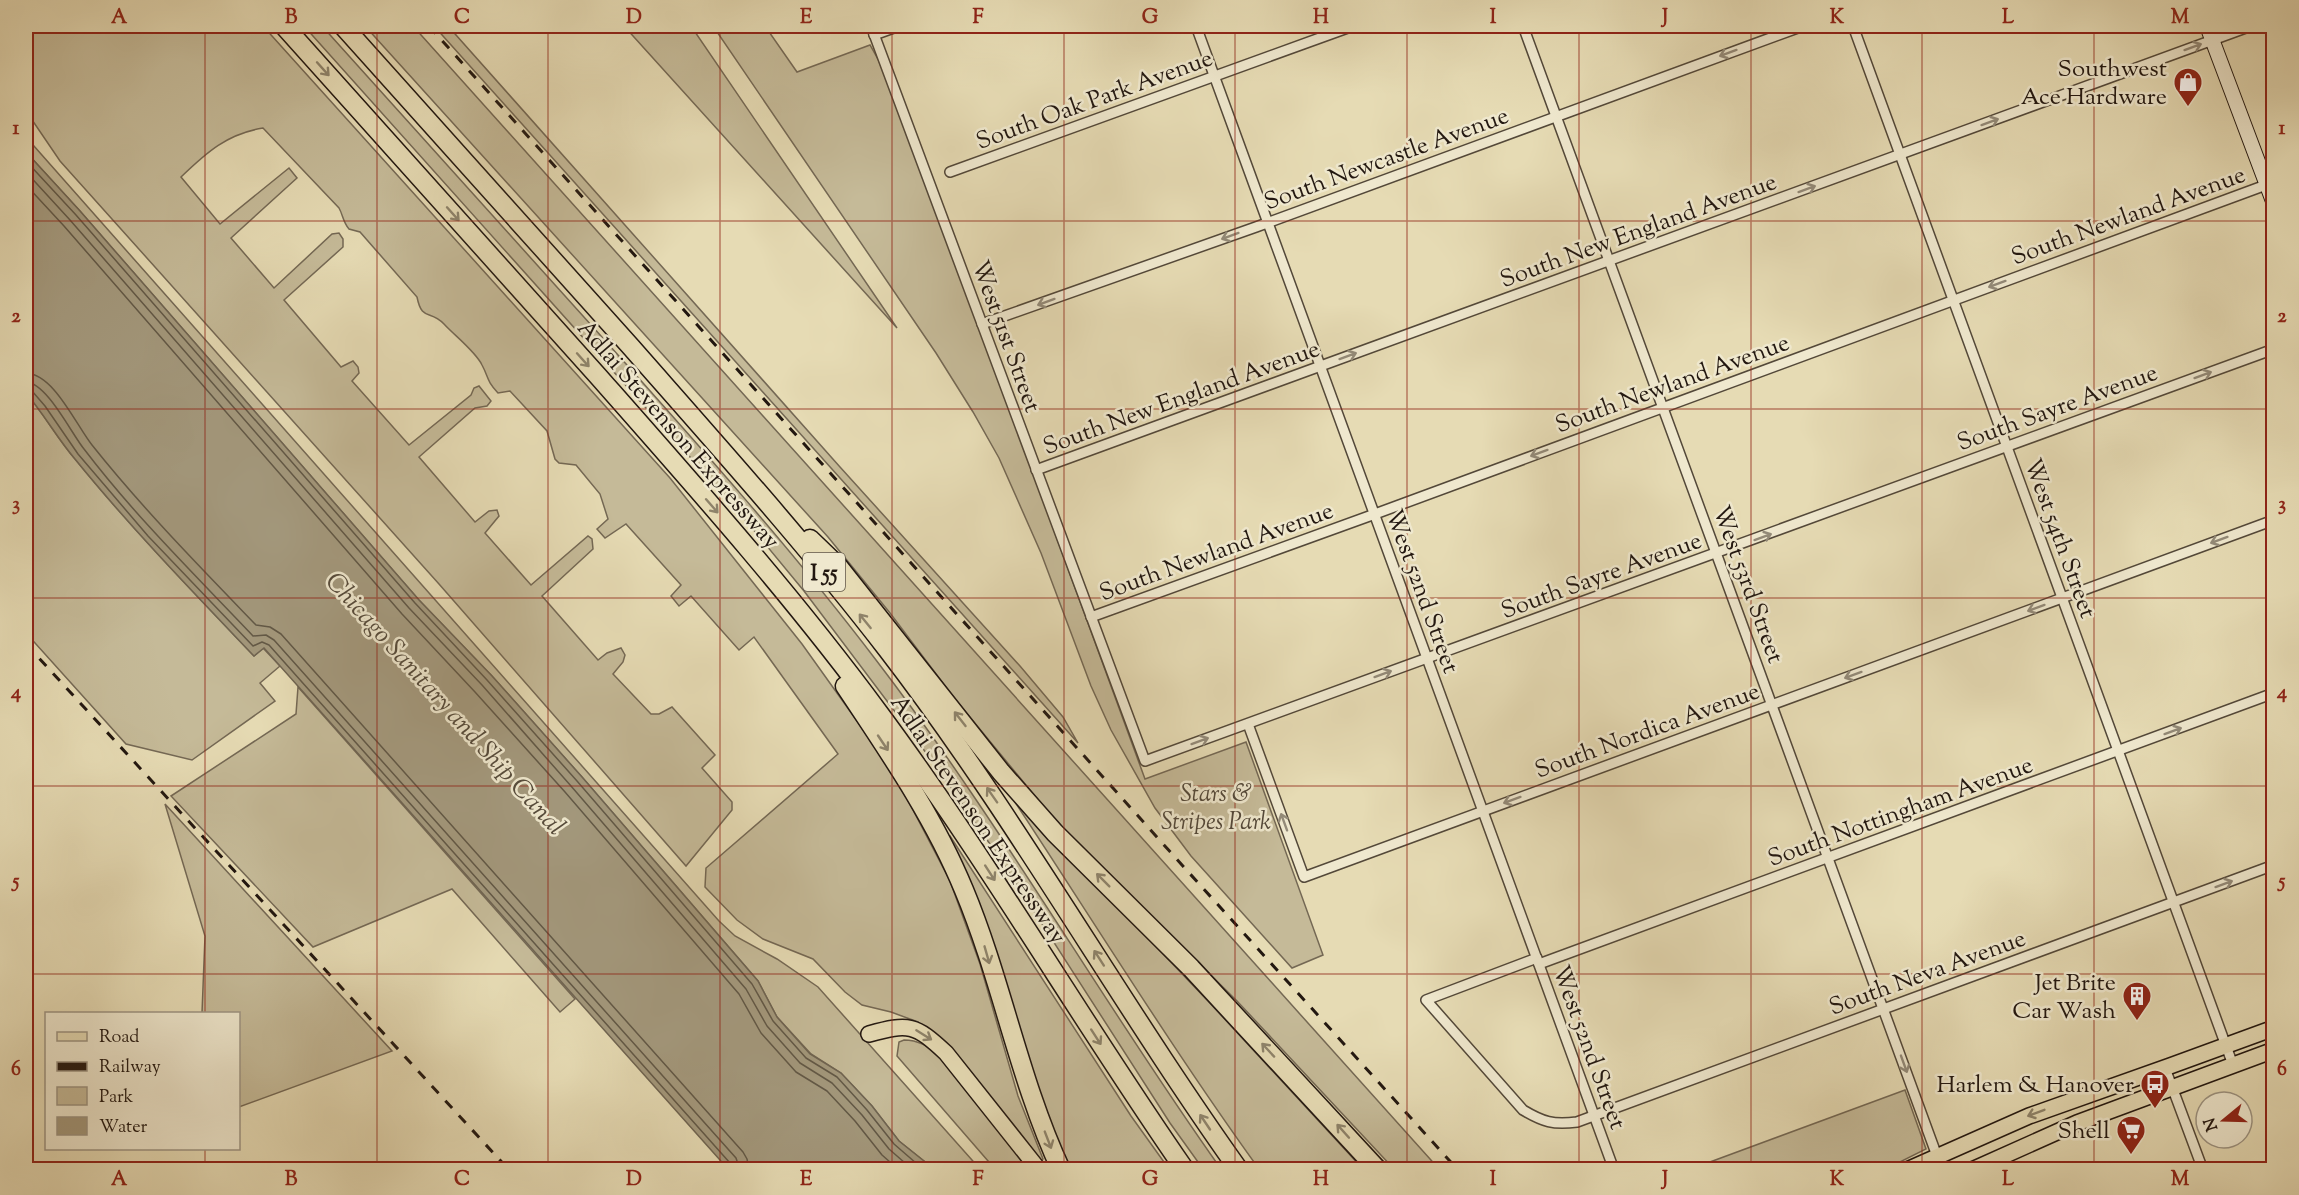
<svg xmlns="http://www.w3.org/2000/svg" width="2299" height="1195" font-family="'Sorts Mill Goudy',serif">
  <rect width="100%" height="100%" fill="#e6dbb4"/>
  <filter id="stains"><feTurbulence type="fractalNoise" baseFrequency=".00333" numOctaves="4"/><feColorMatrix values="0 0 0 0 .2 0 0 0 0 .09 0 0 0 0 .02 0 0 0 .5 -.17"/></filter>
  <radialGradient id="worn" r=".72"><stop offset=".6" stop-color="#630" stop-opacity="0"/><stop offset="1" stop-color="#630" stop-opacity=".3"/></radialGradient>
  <g fill="#c5ba98" stroke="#746854" stroke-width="1.5">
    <path d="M26,26H263L670,478L802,644L867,735L901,787L950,881L980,964L1018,1096L1043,1159L1038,1162L945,1046L918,1022L891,1012L862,1005L845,992L813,959L763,939L737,920L705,887L706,868L838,754L754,637L739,650L691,596L679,606L671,596L681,585L626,524L605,538L597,529L608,519L600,494L576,465L559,463L555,459L547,431L510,391L498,393C486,380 489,378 482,365C476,352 454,335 444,324C430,309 422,322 417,297L360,232L349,229C343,222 343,215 339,208L263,128C227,134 207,152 181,177L220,224L289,168L297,178L231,238L274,288L332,234L339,233L343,239V247L284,300L341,367L353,361L358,367L359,373L352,381L409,445L471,395L474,388L479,386L491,401L487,406L475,408L419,457L475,522L489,511L497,510L499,516L485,533L531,585L588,536L592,539L593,549L542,596L598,660L607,653L621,648L625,655L623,662L613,674L651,714H659L672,707L715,755L702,768L732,802V810L686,866L439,584L60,161L26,111Z"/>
    <path d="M304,26H322C415,129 508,233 601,336C696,442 790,547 876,660C1001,823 1102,1002 1221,1169H1203L1170,1123L1001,860L936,766L804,591L733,505Z"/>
    <polygon points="365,26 413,26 1439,1169 1394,1169 1237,1001 1058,824 955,699 890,613 828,537"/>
    <polygon points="434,26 448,26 840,467 1020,666 1063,717 1078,743"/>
    <polygon points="624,26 691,26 897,328"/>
    <polygon points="713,26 765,26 797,72 870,45 879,61 954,257 1145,779 1246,742 1323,955 1292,968 1191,856 1155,808 1111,730 1091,686 1041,553 999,458 973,412 936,353"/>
    <polygon points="26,137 719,921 735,936 777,959 818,987 980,1169 934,1169 899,1141 872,1106 841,1073 811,1054 777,1017 758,981 582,777 492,676 419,600 80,211 26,152"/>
    <path d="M26,393C44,414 57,438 75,459C131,528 193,592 254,656L263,648L280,666L260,683L275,701L192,760L126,744L26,633Z"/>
    <polygon points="298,687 575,999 560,1012 452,889 313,947 171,796 296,714"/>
    <path d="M1017,801L1208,1001L1363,1169H1259C1173,1050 1096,925 1015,802Z"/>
    <polygon points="165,804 392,1051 239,1107 238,1014 202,1013 205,936"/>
    <polygon points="950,836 1131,1116 1169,1169 1068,1169 947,838"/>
    <path d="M904,1040C920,1040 930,1048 943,1057L1029,1169H995L897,1056L899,1042Z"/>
    <polygon points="1905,1090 1926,1149 1886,1169 1691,1169"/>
  </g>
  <path fill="#a3987c" stroke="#6f6451" stroke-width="1.5" d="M26,152L80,211L419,600L492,676L582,777L758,981L777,1017L810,1054L841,1073L872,1106L899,1141L934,1169H728L264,648L254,656C193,592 131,528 75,459C57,438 44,414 26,393Z"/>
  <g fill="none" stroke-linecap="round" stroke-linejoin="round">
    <g stroke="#625846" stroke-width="1.5">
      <polyline points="26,161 76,215 415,603 487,680 577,781 752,984 773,1021 806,1058 837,1077 867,1110 894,1144 924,1170"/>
      <polyline points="26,172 70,220 409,608 482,685 571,786 746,989 767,1026 800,1063 832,1083 862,1115 889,1149 913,1170"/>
      <polyline points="26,185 64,226 402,614 475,692 565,792 739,994 761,1033 796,1072 827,1091 855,1121 882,1155 899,1170"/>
      <path d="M26,373C54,374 76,425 92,445C143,509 200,567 256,625L270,627L281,634L743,1152L747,1159L749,1170"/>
      <path d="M26,382C47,383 71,433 84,449C135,516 195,575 253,636L266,635L274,640L736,1158L740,1170"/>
      <polyline points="26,390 32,391 45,406 78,454 148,536 253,646 262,642 269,645 730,1163 732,1170"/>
    </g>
    <g stroke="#534839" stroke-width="12">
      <g id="minor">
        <polyline points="871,26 1145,761 2274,349"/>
        <polyline points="1196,26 1614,1170"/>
        <polyline points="1523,26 1937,1156"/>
        <polyline points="1853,26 2233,1065"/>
        <polyline points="874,35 899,26"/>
        <polyline points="950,172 1353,26"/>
        <polyline points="982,324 1256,227 1803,26"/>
        <polyline points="1036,470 2251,26"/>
        <polyline points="1091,617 1375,514 2274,182"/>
        <polyline points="1248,724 1304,877 2274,520"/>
        <path d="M1537,958L1426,1000L1523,1110C1543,1122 1553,1125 1577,1122L2274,865"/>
        <polyline points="1539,964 2274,693"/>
        <polyline points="2165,1068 2203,1170"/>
      </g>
    </g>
    <g stroke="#221710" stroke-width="16">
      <polyline id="secondary" points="2207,26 2274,204"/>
    </g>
    <g stroke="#221710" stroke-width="18">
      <g id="primary">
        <path d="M869,1034C909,1023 915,1024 946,1053L1039,1170"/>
        <polyline points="1907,1170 2029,1116 2170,1066 2274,1028"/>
        <polyline points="1972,1170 2077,1123 2274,1050"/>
      </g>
    </g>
    <g stroke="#221710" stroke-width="21">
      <g id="motorway">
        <path d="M284,26C388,142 493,258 597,375C694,485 792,595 879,713C988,860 1080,1019 1185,1170"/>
        <path d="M343,26C439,133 535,240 631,347C718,446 806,544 887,649C1015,815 1117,999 1239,1170"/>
        <polyline points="810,539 838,566 1001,772 1055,833 1191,968 1378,1170"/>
        <path d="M845,686C889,752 934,817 964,890C1002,981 1019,1080 1061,1170"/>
      </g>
    </g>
    <use href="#minor" stroke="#efe8ce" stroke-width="9"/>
    <use href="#secondary" stroke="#efe8ce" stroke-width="14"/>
    <use href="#primary" stroke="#e6dbb4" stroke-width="15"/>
    <use href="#motorway" stroke="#e6dbb4" stroke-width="18"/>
    <g stroke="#221710" stroke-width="3" stroke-dasharray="10 10" stroke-linecap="butt">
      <polyline points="429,26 1182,865 1458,1170"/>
      <polyline points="26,644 509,1170"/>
    </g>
  </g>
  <defs><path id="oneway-shaft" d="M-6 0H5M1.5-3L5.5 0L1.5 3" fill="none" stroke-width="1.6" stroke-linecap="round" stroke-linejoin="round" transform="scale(1.5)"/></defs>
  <g stroke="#938a78">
    <use href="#oneway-shaft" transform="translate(2193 47) rotate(-20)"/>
    <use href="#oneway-shaft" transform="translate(1728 53) rotate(160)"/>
    <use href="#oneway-shaft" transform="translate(1990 122) rotate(-20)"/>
    <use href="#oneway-shaft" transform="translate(1807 189) rotate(-20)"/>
    <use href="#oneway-shaft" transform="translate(1230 236) rotate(160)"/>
    <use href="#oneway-shaft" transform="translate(1997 284) rotate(160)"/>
    <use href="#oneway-shaft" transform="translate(1046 302) rotate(160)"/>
    <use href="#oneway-shaft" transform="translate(1348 356) rotate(-20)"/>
    <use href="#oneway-shaft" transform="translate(2203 375) rotate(-20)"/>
    <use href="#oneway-shaft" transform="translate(1539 453) rotate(160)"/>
    <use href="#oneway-shaft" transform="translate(1763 537) rotate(-20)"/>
    <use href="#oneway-shaft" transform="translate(2219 540) rotate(160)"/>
    <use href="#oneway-shaft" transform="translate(2036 608) rotate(160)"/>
    <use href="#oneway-shaft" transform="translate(1383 674) rotate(-20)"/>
    <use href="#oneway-shaft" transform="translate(1853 675) rotate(160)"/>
    <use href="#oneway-shaft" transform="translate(2173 731) rotate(-20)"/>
    <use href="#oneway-shaft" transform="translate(1200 741) rotate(-20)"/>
    <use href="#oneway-shaft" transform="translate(1512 800) rotate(160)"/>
    <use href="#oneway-shaft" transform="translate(1284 822) rotate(-110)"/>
    <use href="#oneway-shaft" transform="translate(2224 884) rotate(-20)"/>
    <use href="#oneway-shaft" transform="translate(1904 1064) rotate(70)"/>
  </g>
  <g stroke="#8e836a">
    <use href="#oneway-shaft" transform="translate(323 69) rotate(48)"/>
    <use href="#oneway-shaft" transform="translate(453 214) rotate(48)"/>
    <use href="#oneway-shaft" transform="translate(583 360) rotate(48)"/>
    <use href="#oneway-shaft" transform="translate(712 506) rotate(49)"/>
    <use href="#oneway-shaft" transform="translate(865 621) rotate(-129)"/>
    <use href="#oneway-shaft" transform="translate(960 719) rotate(-128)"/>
    <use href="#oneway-shaft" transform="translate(883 743) rotate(56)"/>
    <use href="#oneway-shaft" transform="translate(992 795) rotate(-125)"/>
    <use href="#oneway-shaft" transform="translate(990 873) rotate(57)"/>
    <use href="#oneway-shaft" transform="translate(1103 880) rotate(-135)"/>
    <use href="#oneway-shaft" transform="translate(987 955) rotate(74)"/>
    <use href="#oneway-shaft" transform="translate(1099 958) rotate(-123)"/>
    <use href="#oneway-shaft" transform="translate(924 1035) rotate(32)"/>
    <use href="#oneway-shaft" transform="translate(1096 1037) rotate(57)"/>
    <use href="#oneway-shaft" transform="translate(1268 1050) rotate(-133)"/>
    <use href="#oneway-shaft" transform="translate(2036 1113) rotate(159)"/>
    <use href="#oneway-shaft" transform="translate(1205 1122) rotate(-124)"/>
    <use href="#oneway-shaft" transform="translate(1343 1131) rotate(-132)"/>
    <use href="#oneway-shaft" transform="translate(1048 1140) rotate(69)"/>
  </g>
  <path fill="none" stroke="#8f2418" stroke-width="1.5" stroke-opacity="0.55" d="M205,26V1014M377,26V1170M548,26V1170M720,26V1170M892,26V1170M1064,26V1170M1235,26V1170M1407,26V1170M1579,26V1170M1751,26V1170M1922,26V1170M2094,26V1170M26,221H2274M26,409H2274M26,598H2274M26,786H2274M26,974H2274M205,1148V1170"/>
  <defs>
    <g id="shop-pin" transform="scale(1.5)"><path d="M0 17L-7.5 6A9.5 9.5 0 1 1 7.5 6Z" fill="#8f2418" stroke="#efe8ce"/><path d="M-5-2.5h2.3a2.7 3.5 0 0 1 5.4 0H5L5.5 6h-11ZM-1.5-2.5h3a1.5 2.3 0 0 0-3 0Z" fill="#fff"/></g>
    <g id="building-pin" transform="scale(1.5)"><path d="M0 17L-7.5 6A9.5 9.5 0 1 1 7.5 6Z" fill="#8f2418" stroke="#efe8ce"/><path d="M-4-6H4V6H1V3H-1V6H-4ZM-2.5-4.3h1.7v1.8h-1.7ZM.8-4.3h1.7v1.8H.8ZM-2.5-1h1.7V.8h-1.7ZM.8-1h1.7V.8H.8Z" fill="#fff"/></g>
    <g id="bus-pin" transform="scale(1.5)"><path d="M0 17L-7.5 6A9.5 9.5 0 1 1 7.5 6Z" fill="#8f2418" stroke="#efe8ce"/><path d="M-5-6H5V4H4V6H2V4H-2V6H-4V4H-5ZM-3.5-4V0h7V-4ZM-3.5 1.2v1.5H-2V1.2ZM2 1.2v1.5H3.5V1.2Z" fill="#fff"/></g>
    <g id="supermarket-pin" transform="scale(1.5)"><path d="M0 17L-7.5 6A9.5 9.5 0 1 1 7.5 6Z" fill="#8f2418" stroke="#efe8ce"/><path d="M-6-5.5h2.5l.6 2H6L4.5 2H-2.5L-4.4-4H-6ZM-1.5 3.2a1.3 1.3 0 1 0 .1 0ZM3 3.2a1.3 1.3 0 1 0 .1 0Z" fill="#fff"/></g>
  </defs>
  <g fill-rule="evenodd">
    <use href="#shop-pin" x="2188" y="82"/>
    <use href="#building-pin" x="2137" y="996"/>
    <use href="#bus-pin" x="2155" y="1084"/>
    <use href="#supermarket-pin" x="2131" y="1130"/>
  </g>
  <g text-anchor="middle" stroke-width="5" stroke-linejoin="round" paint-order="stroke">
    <rect fill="#efe8ce" stroke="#605649" stroke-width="1.5" x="803" y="553" width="42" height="38" rx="4.5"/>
    <g font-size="22" font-weight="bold" fill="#221710">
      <text x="824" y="580">I 55</text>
    </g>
    <g font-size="24" fill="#221710" stroke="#efe8ce" text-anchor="end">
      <text x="2167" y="76">Southwest<tspan x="2167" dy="28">Ace Hardware</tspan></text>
      <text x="2116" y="990">Jet Brite<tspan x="2116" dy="28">Car Wash</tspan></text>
      <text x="2134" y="1092">Harlem &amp; Hanover</text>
      <text x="2110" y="1138">Shell</text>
    </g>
    <g font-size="24" fill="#221710" stroke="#efe8ce">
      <text transform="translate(1094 99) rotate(-20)" y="8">South Oak Park Avenue</text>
      <text transform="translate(1386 158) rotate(-20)" y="8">South Newcastle Avenue</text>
      <text transform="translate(2128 215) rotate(-20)" y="8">South Newland Avenue</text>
      <text transform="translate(1638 230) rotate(-20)" y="8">South New England Avenue</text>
      <text transform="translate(1007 336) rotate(70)" y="8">West 51st Street</text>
      <text transform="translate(1672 383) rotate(-20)" y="8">South Newland Avenue</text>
      <text transform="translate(1181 397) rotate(-20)" y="8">South New England Avenue</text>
      <text transform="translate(2057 407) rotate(-20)" y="8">South Sayre Avenue</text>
      <text transform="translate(679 434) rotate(49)" y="8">Adlai Stevenson Expressway</text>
      <text transform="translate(2061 538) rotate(70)" y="8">West 54th Street</text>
      <text transform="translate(1216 551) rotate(-20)" y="8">South Newland Avenue</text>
      <text transform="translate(1601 575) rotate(-20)" y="8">South Sayre Avenue</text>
      <text transform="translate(1749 584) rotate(70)" y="8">West 53rd Street</text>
      <text transform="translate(1423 591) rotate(70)" y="8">West 52nd Street</text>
      <text transform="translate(1647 730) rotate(-20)" y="8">South Nordica Avenue</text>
      <text transform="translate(1900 811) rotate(-20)" y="8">South Nottingham Avenue</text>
      <text transform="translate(979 819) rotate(56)" y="8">Adlai Stevenson Expressway</text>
      <text transform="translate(1927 972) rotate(-20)" y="8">South Neva Avenue</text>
      <text transform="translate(1590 1047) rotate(70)" y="8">West 52nd Street</text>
    </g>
    <g font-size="24" font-style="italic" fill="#534839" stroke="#efe8ce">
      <text x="1216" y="801">Stars &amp;<tspan x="1216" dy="28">Stripes Park</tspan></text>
    </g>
    <g font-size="26" font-style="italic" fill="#564b3b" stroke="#efe8ce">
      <text transform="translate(446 703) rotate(48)" y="9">Chicago Sanitary and Ship Canal</text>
    </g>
  </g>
  <rect width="2299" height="1195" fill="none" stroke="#e6dbb4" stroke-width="66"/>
  <rect x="45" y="1012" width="195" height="138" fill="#efe8ce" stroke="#9d9482" stroke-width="1.5"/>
  <rect x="57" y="1032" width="30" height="9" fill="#e6dbb4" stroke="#9d9482" stroke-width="1.5"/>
  <text x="99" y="1042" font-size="18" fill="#221710">Road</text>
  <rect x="57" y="1062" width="30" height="9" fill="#221710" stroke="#9d9482" stroke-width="1.5"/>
  <text x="99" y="1072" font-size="18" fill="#221710">Railway</text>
  <rect x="57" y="1087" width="30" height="18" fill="#c5ba98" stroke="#9d9482" stroke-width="1.5"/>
  <text x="99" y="1102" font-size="18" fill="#221710">Park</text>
  <rect x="57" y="1117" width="30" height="18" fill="#a3987c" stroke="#9d9482" stroke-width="1.5"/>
  <text x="99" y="1132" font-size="18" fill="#221710">Water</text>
  <g transform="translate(2224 1120) rotate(251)"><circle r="28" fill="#efe8ce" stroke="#9d9482" stroke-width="1.5"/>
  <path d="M0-4.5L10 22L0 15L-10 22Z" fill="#8f2418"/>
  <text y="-9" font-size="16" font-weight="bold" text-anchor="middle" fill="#221710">N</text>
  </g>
  <rect x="33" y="33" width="2233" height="1129" fill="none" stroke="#8f2418" stroke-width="2"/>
  <g font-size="20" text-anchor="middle" font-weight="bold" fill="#8f2418">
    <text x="119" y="23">A</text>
    <text x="291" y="23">B</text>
    <text x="462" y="23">C</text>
    <text x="634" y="23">D</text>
    <text x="806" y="23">E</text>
    <text x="978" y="23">F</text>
    <text x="1150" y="23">G</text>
    <text x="1321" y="23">H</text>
    <text x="1493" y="23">I</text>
    <text x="1665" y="23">J</text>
    <text x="1837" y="23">K</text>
    <text x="2008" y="23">L</text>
    <text x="2180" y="23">M</text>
    <text x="16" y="134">1</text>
    <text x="2282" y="134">1</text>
    <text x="16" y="322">2</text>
    <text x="2282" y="322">2</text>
    <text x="16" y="510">3</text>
    <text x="2282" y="510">3</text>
    <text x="16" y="698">4</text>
    <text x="2282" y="698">4</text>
    <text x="16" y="887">5</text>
    <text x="2282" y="887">5</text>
    <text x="16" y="1075">6</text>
    <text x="2282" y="1075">6</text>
    <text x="119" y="1185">A</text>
    <text x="291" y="1185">B</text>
    <text x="462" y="1185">C</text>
    <text x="634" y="1185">D</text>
    <text x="806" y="1185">E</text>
    <text x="978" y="1185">F</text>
    <text x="1150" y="1185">G</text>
    <text x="1321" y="1185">H</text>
    <text x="1493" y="1185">I</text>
    <text x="1665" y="1185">J</text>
    <text x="1837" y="1185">K</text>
    <text x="2008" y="1185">L</text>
    <text x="2180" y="1185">M</text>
  </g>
  <rect width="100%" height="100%" filter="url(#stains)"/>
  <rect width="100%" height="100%" fill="url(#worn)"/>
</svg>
